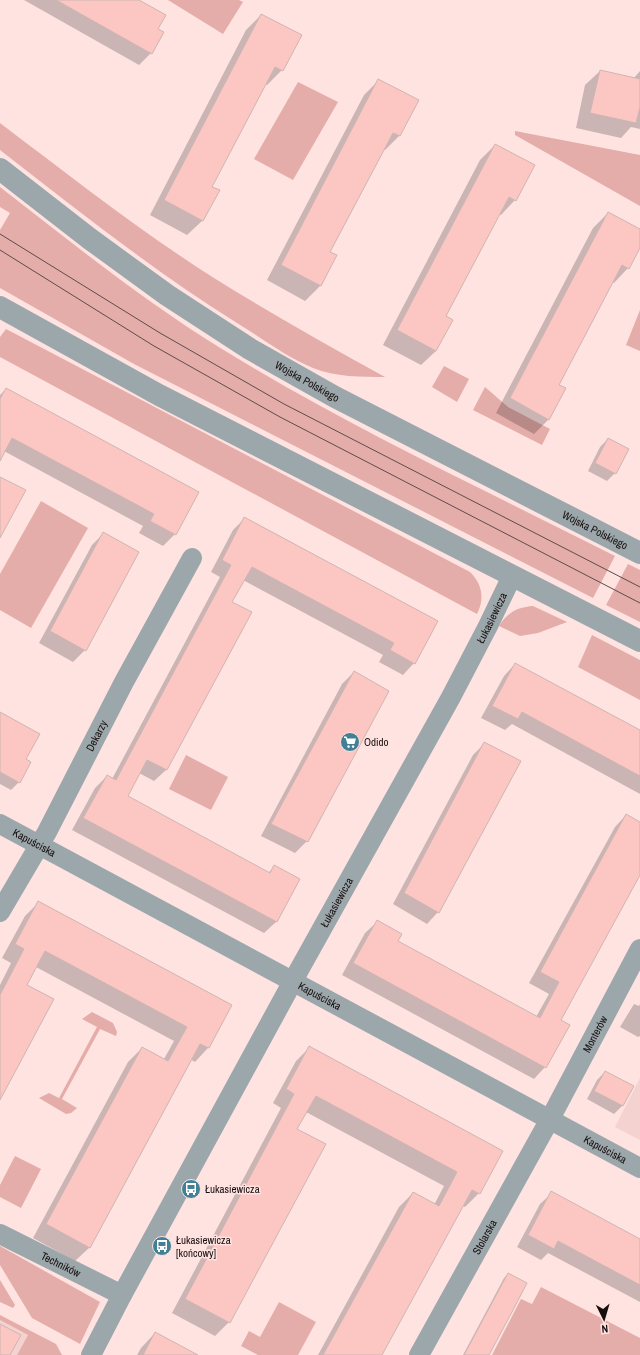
<svg xmlns="http://www.w3.org/2000/svg" width="640" height="1355" font-family="'Archivo Narrow',sans-serif">
  <rect width="100%" height="100%" fill="#fee3e1"/>
  <g fill="#f4d2cf">
    <polygon points="640,1078 640,1140 615,1127"/>
    <polygon points="0,1320 28,1335 17,1355 0,1355"/>
  </g>
  <g fill="#e5ada9">
    <polygon points="168,0 239,0 243,2 223,34"/>
    <polygon points="298,82 338,102 293,180 254,159"/>
    <path d="M0,123C70,176 140,231 214,278C270,313 327,345 385,377C362,377 335,377 313,368C286,357 262,338 237,323C154,271 77,210 0,150Z"/>
    <polygon points="515,131 640,155 640,206 515,135"/>
    <path d="M0,187C72,243 144,301 222,349C348,427 483,489 615,556L593,598L134,364L0,288V230L10,213L0,207Z"/>
    <polygon points="640,310 640,351 626,345"/>
    <path d="M6,329L470,572C482,584 485,598 477,614L0,357V337Z"/>
    <polygon points="444,366 469,379 457,402 432,387"/>
    <polygon points="485,387 508,407 550,429 542,445 473,410"/>
    <polygon points="41,501 88,528 31,628 0,610 0,574"/>
    <polygon points="628,564 640,570 640,622 606,605"/>
    <path d="M533,606L567,622L538,633L520,636L499,626C508,612 518,607 533,606Z"/>
    <polygon points="592,635 640,660 640,700 578,667"/>
    <polygon points="186,755 228,777 211,810 169,789"/>
    <polygon points="92,1012 113,1023 117,1032 116,1036 100,1029 62,1099 77,1108 71,1113 66,1114 39,1098 49,1093 59,1098 97,1027 82,1019"/>
    <polygon points="15,1156 41,1169 21,1208 0,1197 0,1185"/>
    <polygon points="0,1246 100,1302 80,1344 32,1318 0,1265"/>
    <polygon points="0,1280 15,1305 13,1308 0,1302"/>
    <polygon points="541,1287 640,1338 640,1355 492,1355 521,1299 532,1304"/>
    <polygon points="279,1302 316,1322 298,1355 258,1355 241,1346 249,1331 260,1337"/>
    <polygon points="0,1315 56,1344 62,1355 17,1355 28,1335 0,1320"/>
  </g>
  <g fill="#0003">
    <polygon points="24,0 137,0 157,29 163,32 151,53 139,65"/>
    <polygon points="261,15 282,70 267,85 265,84 211,187 218,190 202,221 187,235 150,215 246,30"/>
    <polygon points="600,71 634,78 640,71 640,129 631,127 621,138 576,128 585,85"/>
    <polygon points="379,80 400,135 385,150 383,149 329,252 336,255 320,286 305,301 267,280 364,95"/>
    <polygon points="495,145 515,200 501,215 499,214 445,317 436,351 421,365 383,345 480,160"/>
    <polygon points="608,213 640,230 640,246 628,268 614,283 612,282 558,385 549,419 534,434 496,413 593,228"/>
    <polygon points="6,389 198,493 175,534 163,546 139,533 143,526 2,450 0,452 0,395"/>
    <polygon points="608,439 615,473 607,481 588,471 600,447"/>
    <polygon points="245,518 437,621 414,663 403,675 379,662 383,655 243,580 231,603 250,613 166,770 154,781 139,773 127,797 268,873 275,866 299,879 276,922 264,933 72,830 95,788 107,776 112,779 220,577 211,572 233,530"/>
    <polygon points="103,534 85,650 73,662 39,643 92,545"/>
    <polygon points="515,664 640,731 640,794 512,724 505,730 481,718 504,676"/>
    <polygon points="354,672 307,841 295,853 261,836 342,684"/>
    <polygon points="0,713 25,759 19,782 11,790 0,784"/>
    <polygon points="485,743 438,912 427,924 393,904 473,755"/>
    <polygon points="626,815 640,823 640,873 559,1020 545,1067 534,1079 342,975 365,933 377,922 397,942 536,1017 549,994 529,983 615,827"/>
    <polygon points="39,902 231,1006 208,1048 195,1062 190,1059 89,1248 75,1261 33,1238 128,1062 142,1048 164,1059 174,1041 36,967 26,985 0,1098 0,985 11,963 2,958 25,916"/>
    <polygon points="634,1004 639,1006 640,1004 640,1036 638,1037 620,1027"/>
    <polygon points="309,1048 501,1151 479,1193 465,1207 463,1206 381,1355 318,1355 399,1207 413,1193 434,1205 444,1186 306,1112 296,1130 229,1322 215,1336 172,1313 281,1108 273,1103 296,1061"/>
    <polygon points="605,1072 632,1086 622,1106 614,1114 587,1099 597,1080"/>
    <polygon points="552,1193 640,1240 640,1302 548,1253 541,1260 517,1247 540,1204"/>
    <polygon points="508,1274 488,1355 463,1355 504,1278"/>
    <polygon points="155,1333 196,1355 137,1355 141,1348"/>
  </g>
  <g fill="#fcc7c3" stroke="#ceb5b2">
    <polygon points="56,0 139,0 166,15 158,29 164,32 152,54"/>
    <polygon points="261,14 302,35 283,71 275,67 212,187 220,190 203,221 164,200"/>
    <polygon points="600,70 640,79 640,107 636,123 590,113"/>
    <polygon points="378,79 419,100 400,136 393,133 330,252 337,255 321,286 281,265"/>
    <polygon points="495,144 535,165 516,201 509,197 446,316 453,320 436,351 397,330"/>
    <polygon points="608,212 640,229 640,248 629,269 622,265 559,385 566,388 549,420 510,398"/>
    <polygon points="6,388 199,492 176,535 150,521 154,514 12,438 0,461 0,399"/>
    <polygon points="608,438 629,449 616,474 595,463"/>
    <polygon points="0,477 26,490 0,538"/>
    <polygon points="244,517 438,621 415,664 390,650 394,643 252,567 232,602 252,612 167,770 147,760 128,796 270,873 274,865 300,879 277,922 83,818 107,775 116,780 231,565 222,560"/>
    <polygon points="103,532 139,552 86,651 50,631"/>
    <polygon points="515,663 640,730 640,776 522,712 518,719 492,706"/>
    <polygon points="354,671 389,691 308,842 271,824"/>
    <polygon points="0,712 40,734 26,759 31,762 20,783 0,772"/>
    <polygon points="484,742 521,761 439,913 404,893"/>
    <polygon points="626,814 640,822 640,875 561,1020 570,1025 546,1068 353,963 377,920 402,934 398,941 540,1018 559,982 540,972"/>
    <polygon points="38,901 232,1005 209,1048 200,1044 90,1248 46,1224 142,1047 168,1061 187,1027 45,951 27,985 54,999 0,1100 0,995 24,949 15,944"/>
    <polygon points="309,1046 503,1151 480,1194 472,1190 382,1355 323,1355 413,1192 439,1206 457,1172 316,1096 297,1129 326,1144 230,1323 185,1299 294,1094 286,1089"/>
    <polygon points="605,1071 634,1086 623,1106 594,1091"/>
    <polygon points="551,1191 640,1239 640,1285 558,1241 554,1249 528,1235"/>
    <polygon points="508,1273 527,1283 512,1312 489,1355 464,1355"/>
    <polygon points="0,1324 21,1335 10,1355 0,1355"/>
    <polygon points="155,1332 198,1355 143,1355"/>
  </g>
  <g fill="none" stroke-linecap="round" stroke-linejoin="round">
    <g stroke="#9ca7ab" stroke-width="20">
      <path id="s1" d="M0,824L640,1168"/>
      <path id="s2" d="M0,912L47,832L124,682L192,558"/>
      <path id="s3" d="M0,1234L122,1295"/>
      <path id="s4" d="M91,1355L122,1295L299,970L451,697L488,626L512,576"/>
      <path id="s5" d="M419,1355L550,1119L640,949"/>
    </g>
    <g stroke="#9ca7ab" stroke-width="22">
      <path id="s6" d="M0,169L90,239L167,295L250,349L335,397L640,553"/>
      <polyline points="0,307 159,395 640,641"/>
    </g>
    <g stroke="#5a4d4c" stroke-width="1">
      <polyline points="0,234 160,333 284,404 640,587"/>
      <polyline points="0,250 154,346 280,417 640,603"/>
    </g>
  </g>
  <defs>
    <g id="supermarket-disc" transform="scale(1)"><circle r="9.5" fill="#418095" stroke="#fee3e1"/><path d="M-6-5.5h2.5l.6 2H6L4.5 2H-2.5L-4.4-4H-6ZM-1.5 3.2a1.3 1.3 0 1 0 .1 0ZM3 3.2a1.3 1.3 0 1 0 .1 0Z" fill="#fff"/></g>
    <g id="bus-disc" transform="scale(1)"><circle r="9.5" fill="#418095" stroke="#fee3e1"/><path d="M-5-6H5V4H4V6H2V4H-2V6H-4V4H-5ZM-3.5-4V0h7V-4ZM-3.5 1.2v1.5H-2V1.2ZM2 1.2v1.5H3.5V1.2Z" fill="#fff"/></g>
  </defs>
  <g fill-rule="evenodd">
    <use href="#supermarket-disc" x="350" y="742"/>
    <use href="#bus-disc" x="191" y="1189"/>
    <use href="#bus-disc" x="162" y="1246"/>
  </g>
  <g text-anchor="middle" stroke-width="3" stroke-linejoin="round" paint-order="stroke">
    <g font-size="11" fill="#170f0e" stroke="#fee3e1">
      <text dy="4" stroke="none"><textPath href="#s6" startOffset="374">Wojska Polskiego</textPath></text>
      <text dy="4" stroke="none"><textPath href="#s6" startOffset="698">Wojska Polskiego</textPath></text>
      <text dy="4" stroke="none"><textPath href="#s4" startOffset="839">Łukasiewicza</textPath></text>
      <text dy="4" stroke="none"><textPath href="#s2" startOffset="201">Dekarzy</textPath></text>
      <text dy="4" stroke="none"><textPath href="#s1" startOffset="39">Kapuściska</textPath></text>
      <text dy="4" stroke="none"><textPath href="#s4" startOffset="515">Łukasiewicza</textPath></text>
      <text dy="4" stroke="none"><textPath href="#s1" startOffset="363">Kapuściska</textPath></text>
      <text dy="4" stroke="none"><textPath href="#s5" startOffset="366">Monterów</textPath></text>
      <text dy="4" stroke="none"><textPath href="#s1" startOffset="687">Kapuściska</textPath></text>
      <text dy="4" stroke="none"><textPath href="#s5" startOffset="135">Stolarska</textPath></text>
      <text dy="4" stroke="none"><textPath href="#s3" startOffset="68">Techników</textPath></text>
    </g>
    <g font-size="11" fill="#170f0e" stroke="#fee3e1" text-anchor="start">
      <text x="364" y="746">Odido</text>
      <text x="205" y="1193">Łukasiewicza</text>
      <text x="176" y="1244">Łukasiewicza<tspan x="176" dy="13">[końcowy]</tspan></text>
    </g>
  </g>
  <g transform="translate(604 1319) rotate(175)" stroke="#fee3e1" stroke-width="3" paint-order="stroke">
  <path d="M0-3L7 15L0 10L-7 15Z" fill="#170f0e"/>
  <text y="-6" font-size="11" font-weight="bold" text-anchor="middle" fill="#170f0e">N</text>
  </g>
</svg>
